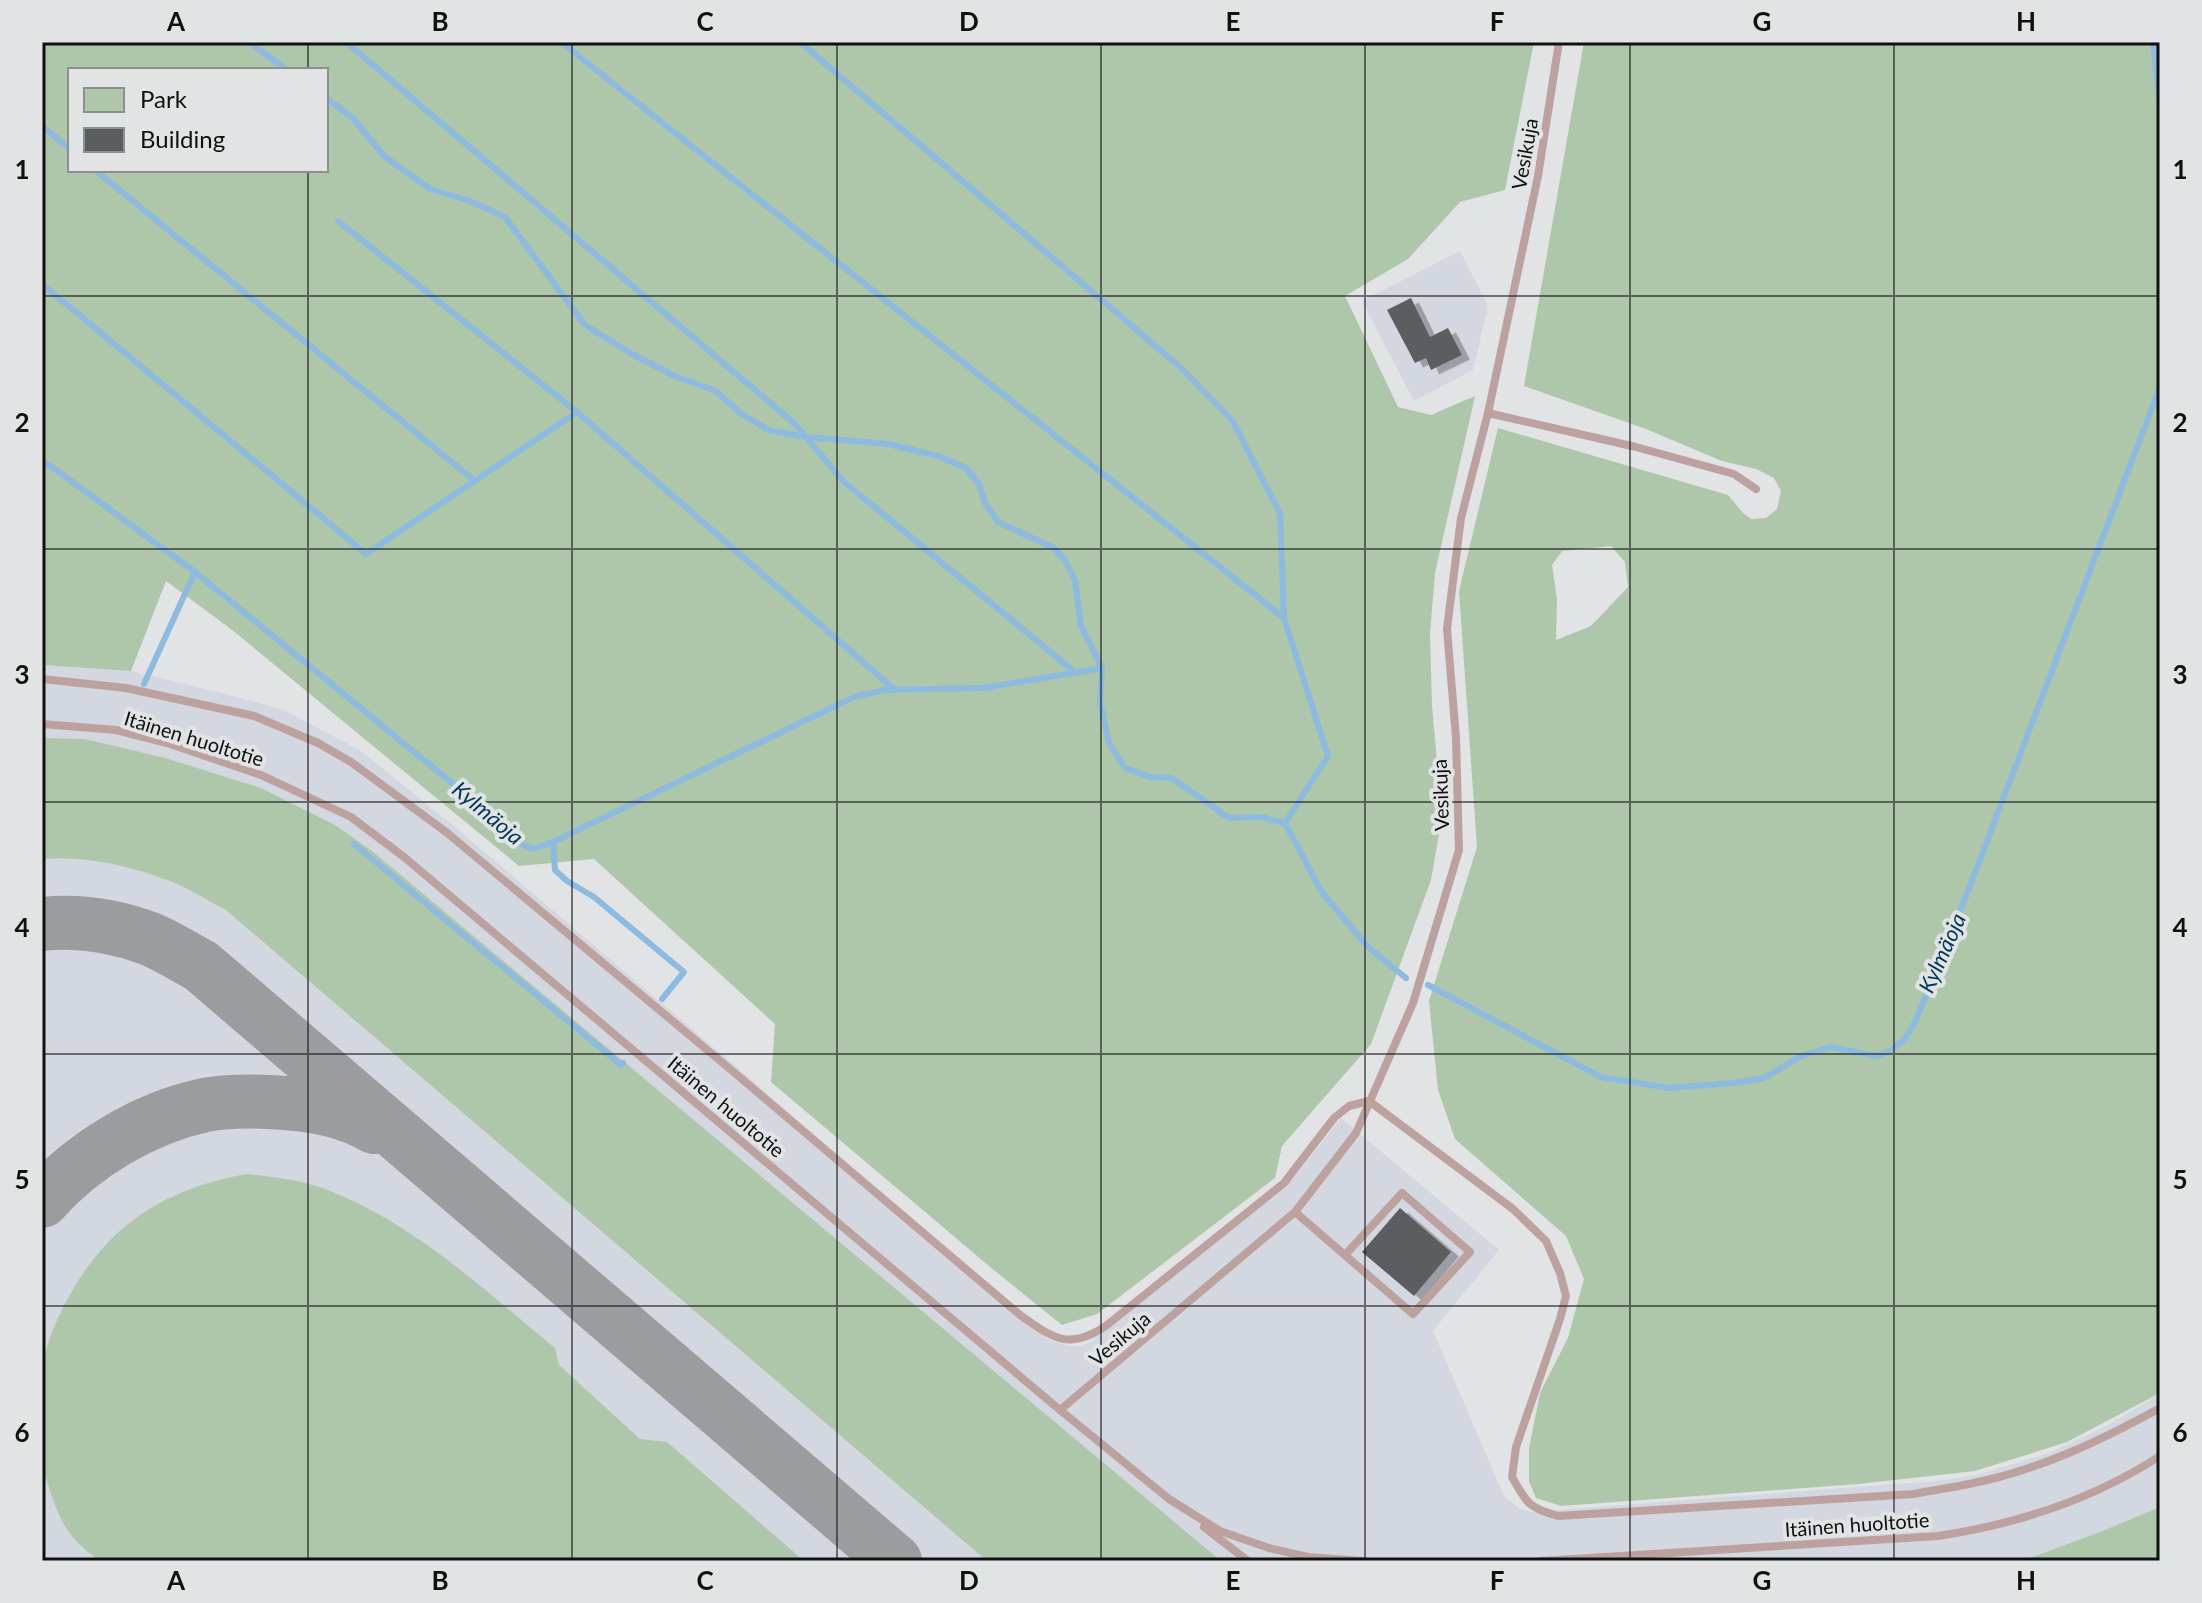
<svg xmlns="http://www.w3.org/2000/svg" width="2202" height="1603" font-family="Lato,sans-serif">
  <defs>
    <filter id="shadow"><feDropShadow dx="8" dy="4.5" stdDeviation="0" flood-color="#0004"/></filter>
  </defs>
  <rect width="100%" height="100%" fill="#e1e3e5"/>
  <g fill="#d3d7e0">
    <polygon points="1460,251 1488,306 1473,370 1414,401 1362,301"/>
    <polygon points="42,665 131,671 234,696 284,710 361,751 455,827 739,1069 1019,1318 1049,1340 1068,1346 1080,1346 1091,1342 1293,1179 1341,1118 1499,1250 1433,1331 1504,1496 1520,1509 1530,1512 1937,1481 1977,1475 2049,1453 2106,1426 2160,1394 2160,1561 42,1561"/>
  </g>
  <g fill="#aec6aa" fill-rule="evenodd">
    <path d="M42,42H1534L1505,190L1460,202L1408,259L1345,296L1398,407L1431,415L1475,396L1435,573L1430,633L1432,706L1442,817L1431,880L1371,1044L1282,1146L1275,1178L1097,1314L1062,1325L995,1271L771,1082L775,1024L594,859L519,866L231,629L166,581L131,671L42,665ZM70,70H326V170H70Z"/>
    <path d="M1584,42H2160V1393L2067,1442L1975,1471L1858,1484L1561,1506L1536,1498L1529,1481V1448L1540,1393L1568,1338L1584,1279L1566,1236L1455,1139L1438,1090L1429,1001L1477,847L1459,591L1498,428L1728,495L1743,513L1751,519L1766,518L1777,509L1781,491L1774,478L1756,469L1722,461L1646,429L1524,386ZM1611,546L1625,562L1628,587L1591,626L1556,640L1557,599L1552,565L1562,551Z"/>
    <path d="M42,738L85,739L165,758L261,788L335,825L372,851L1221,1561H987L226,910C208,901 189,888 170,881C131,866 84,855 42,859Z"/>
    <path d="M247,1174C274,1177 300,1180 325,1189C413,1222 484,1290 555,1348L559,1365L640,1439L667,1442L804,1561H99C88,1552 77,1543 68,1531C57,1515 44,1477 42,1457C41,1445 42,1432 42,1420C42,1402 40,1383 43,1365C46,1344 56,1321 66,1302C106,1226 163,1189 247,1174Z"/>
    <polygon points="2160,1507 2160,1561 2011,1561 2027,1559 2100,1532"/>
  </g>
  <g fill="none" stroke-linecap="round" stroke-linejoin="round">
    <g stroke="#8dbadf" stroke-width="6">
      <polyline points="249,42 287,70"/>
      <polyline points="346,42 795,424 844,482 1076,673"/>
      <polyline points="561,42 1284,618 1328,756 1285,823"/>
      <polyline points="800,42 1181,368 1232,420 1280,513 1284,618"/>
      <polyline points="2153,42 2160,105"/>
      <polyline points="326,98 353,118 384,156 430,189 470,201 505,217 585,325 630,353 677,377 716,391 739,412 768,430 806,437 888,444 938,456 966,468 979,484 985,503 998,522 1054,548 1066,562 1075,581 1081,626 1102,668 1100,702 1109,743 1125,768 1150,777 1172,778 1229,818 1261,817 1285,823 1321,891 1368,947 1406,978"/>
      <polyline points="42,126 70,149"/>
      <polyline points="95,170 475,481"/>
      <polyline points="338,221 577,412"/>
      <polyline points="42,284 366,554 577,412 895,690"/>
      <polyline points="42,464 48,464 195,572 486,811 517,842 533,849 553,842 854,697 884,690 984,688 1102,668"/>
      <polyline points="144,684 195,572"/>
      <polyline points="553,842 555,870 567,881 594,897 684,972 662,999"/>
      <polyline points="354,844 621,1065 623,1063"/>
      <polyline points="1428,985 1601,1077 1669,1088 1734,1083 1764,1078 1801,1056 1831,1047 1876,1056 1890,1051 1904,1040 1915,1022 1965,899 2160,387"/>
    </g>
    <g stroke="#9b9c9e" stroke-width="54">
      <path d="M42,924C78,920 116,926 150,939C167,946 184,957 201,966L895,1561"/>
      <path d="M42,1201C83,1155 144,1118 205,1105C231,1100 259,1101 285,1103C315,1105 347,1111 374,1127"/>
    </g>
  </g>
  <g fill="#5c5d5f" filter="url(#shadow)">
    <polygon points="1411,298 1430,337 1448,328 1462,355 1431,370 1426,358 1415,363 1387,310"/>
    <polygon points="1400,1208 1451,1252 1414,1296 1362,1252"/>
  </g>
  <g fill="none" stroke-linecap="round" stroke-linejoin="round">
    <g stroke="#bca19f" stroke-width="8">
      <polyline points="1488,413 1636,447 1734,474 1756,489"/>
      <path d="M42,679L126,688L254,716L318,743L351,762L446,832L736,1074L1020,1315C1054,1339 1070,1351 1107,1325L1284,1183L1334,1118L1349,1106L1369,1101"/>
      <polyline points="42,724 116,730 167,743 261,775 351,817 404,857 1060,1410 1169,1499 1220,1531 1269,1548 1308,1557 1363,1561"/>
      <path d="M1369,1101L1513,1209L1546,1241L1560,1273L1566,1296L1560,1319L1516,1447L1512,1477C1528,1504 1527,1507 1558,1516L1914,1494C1932,1490 1951,1488 1969,1484C2037,1471 2100,1441 2160,1408"/>
      <polyline points="1295,1212 1413,1314 1470,1252 1402,1193 1345,1255"/>
      <polyline points="1060,1410 1295,1212 1356,1133 1413,1003 1459,850 1456,738 1447,629 1461,518 1488,413 1538,176 1559,42"/>
      <polyline points="1204,1527 1248,1561"/>
      <path d="M1541,1561L1938,1536C2018,1524 2092,1500 2160,1456"/>
    </g>
  </g>
  <path fill="none" stroke="#0f1010" stroke-width="2" stroke-opacity="0.55" d="M308,42V70M572,42V1561M837,42V1561M1101,42V1561M1365,42V1561M1630,42V1561M1894,42V1561M308,170V1561M42,296H2160M42,549H2160M42,802H2160M42,1054H2160M42,1306H2160"/>
  <g text-anchor="middle" stroke-width="8" stroke-linejoin="round" paint-order="stroke">
    <g font-size="20" fill="#0f1010" stroke="#e1e3e5">
      <text transform="translate(1525 154) rotate(-80)" y="7">Vesikuja</text>
      <text transform="translate(194 739) rotate(17)" y="7">Itäinen huoltotie</text>
      <text transform="translate(1441 795) rotate(-92)" y="7">Vesikuja</text>
      <text transform="translate(726 1107) rotate(40)" y="7">Itäinen huoltotie</text>
      <text transform="translate(1120 1339) rotate(-40)" y="7">Vesikuja</text>
      <text transform="translate(1857 1525) rotate(-4)" y="7">Itäinen huoltotie</text>
    </g>
    <g font-size="22" font-style="italic" fill="#003659" stroke="#e1e3e5">
      <text transform="translate(488 813) rotate(40)" y="8">Kylmäoja</text>
      <text transform="translate(1942 953) rotate(-66)" y="8">Kylmäoja</text>
    </g>
  </g>
  <rect width="2202" height="1603" fill="none" stroke="#e1e3e5" stroke-width="88"/>
  <rect x="68" y="68" width="260" height="104" fill="#e1e3e5" stroke="#8d8f90" stroke-width="2"/>
  <rect x="84" y="88" width="40" height="24" fill="#aec6aa" stroke="#8d8f90" stroke-width="2"/>
  <text x="140" y="108" font-size="24" fill="#0f1010">Park</text>
  <rect x="84" y="128" width="40" height="24" fill="#5c5d5f" stroke="#8d8f90" stroke-width="2"/>
  <text x="140" y="148" font-size="24" fill="#0f1010">Building</text>
  <rect x="44" y="44" width="2114" height="1515" fill="none" stroke="#0f1010" stroke-width="3"/>
  <g font-size="26" text-anchor="middle" font-weight="bold" fill="#0f1010">
    <text x="176" y="31">A</text>
    <text x="440" y="31">B</text>
    <text x="705" y="31">C</text>
    <text x="969" y="31">D</text>
    <text x="1233" y="31">E</text>
    <text x="1497" y="31">F</text>
    <text x="1762" y="31">G</text>
    <text x="2026" y="31">H</text>
    <text x="22" y="179">1</text>
    <text x="2180" y="179">1</text>
    <text x="22" y="432">2</text>
    <text x="2180" y="432">2</text>
    <text x="22" y="684">3</text>
    <text x="2180" y="684">3</text>
    <text x="22" y="937">4</text>
    <text x="2180" y="937">4</text>
    <text x="22" y="1189">5</text>
    <text x="2180" y="1189">5</text>
    <text x="22" y="1442">6</text>
    <text x="2180" y="1442">6</text>
    <text x="176" y="1590">A</text>
    <text x="440" y="1590">B</text>
    <text x="705" y="1590">C</text>
    <text x="969" y="1590">D</text>
    <text x="1233" y="1590">E</text>
    <text x="1497" y="1590">F</text>
    <text x="1762" y="1590">G</text>
    <text x="2026" y="1590">H</text>
  </g>
</svg>
